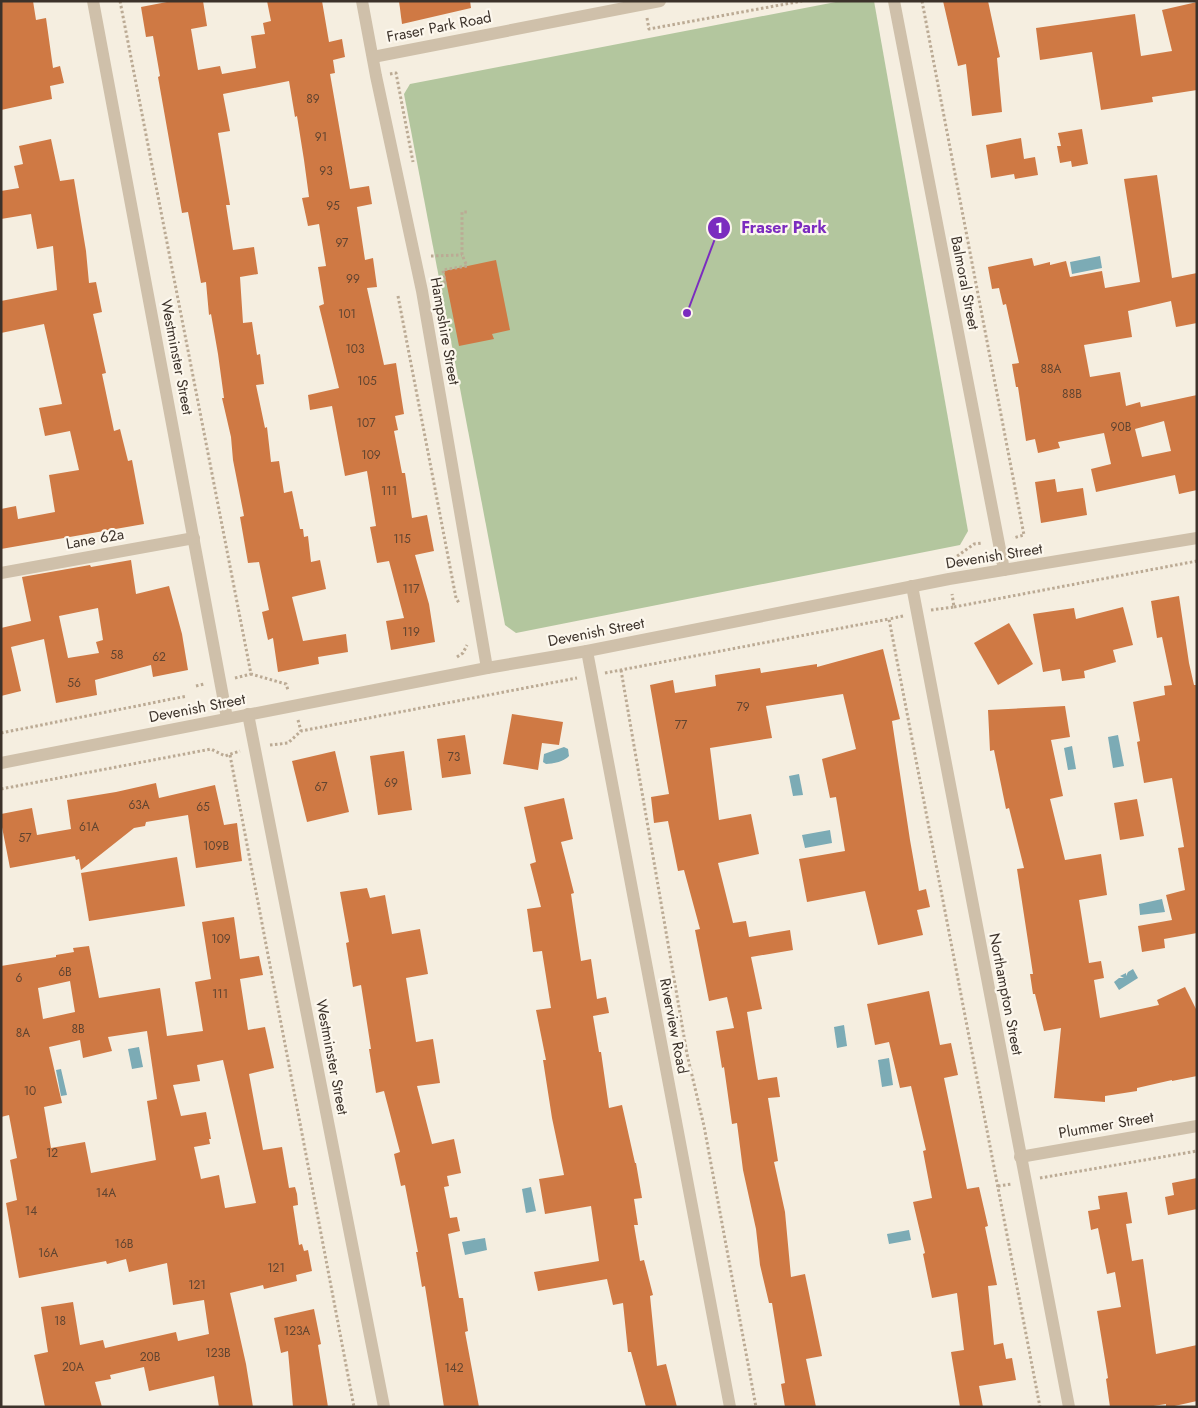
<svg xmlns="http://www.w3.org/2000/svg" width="1198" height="1408" font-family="Jost,sans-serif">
  <rect width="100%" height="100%" fill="#f5eee0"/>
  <polygon fill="#b3c69e" points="841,1 874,1 968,531 960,545 516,633 505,625 404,94 410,84"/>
  <g fill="#7cabb5">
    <polygon points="1100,256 1102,268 1072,274 1070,262"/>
    <polygon points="1118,735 1124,766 1113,768 1108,737"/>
    <polygon points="1072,746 1076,769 1068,770 1064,748"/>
    <path d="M564,747L568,749L569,756C565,761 553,764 546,764L543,762L544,754Z"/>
    <polygon points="799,774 803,795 793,796 789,776"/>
    <polygon points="830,830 832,843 805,848 802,835"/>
    <polygon points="1162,899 1165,912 1140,915 1139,904"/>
    <polygon points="1133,969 1138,978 1119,990 1114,982 1119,978 1124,978 1120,976 1126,973 1126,976 1128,972"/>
    <polygon points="844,1025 847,1046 837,1048 834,1027"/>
    <polygon points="139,1047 143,1067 132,1069 128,1049"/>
    <polygon points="889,1058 893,1085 882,1087 878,1060"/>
    <polygon points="61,1069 67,1095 61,1096 56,1070"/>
    <polygon points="531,1187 536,1211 526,1213 522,1189"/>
    <polygon points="909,1230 911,1240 889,1244 887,1234"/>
    <polygon points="485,1238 487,1250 465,1255 462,1242"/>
  </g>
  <g fill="#cf7944" fill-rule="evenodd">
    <polygon points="1,1 33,1 36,20 46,18 53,68 60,66 64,83 50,86 52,99 1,110"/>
    <polygon points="172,1 203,1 207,26 191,29 198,70 220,66 222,74 256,68 251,36 265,34 263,23 271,21 267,1 322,1 329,42 342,39 345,57 333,60 335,73 330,74 350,189 369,186 372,204 357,207 365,260 373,258 377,287 367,288 384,365 396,363 404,414 395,416 398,430 394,431 402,473 405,473 412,518 427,515 434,551 415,555 429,604 435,642 391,650 386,621 404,618 389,561 377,563 370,527 376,526 367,471 345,476 332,406 310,410 308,395 339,388 319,306 324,304 318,267 326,266 319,224 308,226 302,198 309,197 304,160 297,116 295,117 289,81 223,94 230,131 218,133 230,205 226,205 233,250 254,247 258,274 240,277 243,323 252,322 257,355 260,354 264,384 256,385 265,428 267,427 271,462 279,461 284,493 292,491 300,529 303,529 304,537 308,536 311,562 320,560 326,589 292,597 303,641 346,634 348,652 318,657 319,664 278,672 273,638 268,640 262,612 269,610 259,562 248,563 240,517 244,516 233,460 231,437 222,398 224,398 218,354 211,314 209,315 206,282 201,283 188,212 182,213 158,77 160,76 153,36 146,37 141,7"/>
    <polygon points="399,1 470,1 471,8 402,24"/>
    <polygon points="943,1 988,1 1000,57 997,58 1002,112 972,116 966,64 958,66"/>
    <polygon points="1197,2 1197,90 1152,97 1153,102 1101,110 1092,52 1040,60 1036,28 1135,14 1141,56 1172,51 1162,10"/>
    <polygon points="1082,129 1088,164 1072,167 1071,161 1060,163 1057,146 1061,146 1058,133"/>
    <polygon points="1021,138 1024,159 1035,157 1038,175 1015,179 1014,174 991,178 986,145"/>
    <polygon points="51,139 60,181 74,179 86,251 89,283 96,282 102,312 93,314 106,373 102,374 114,431 120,429 128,461 132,460 144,524 1,549 1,509 16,506 18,519 55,512 49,475 79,470 70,431 45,436 39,408 62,404 44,324 1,333 1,301 57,290 53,246 37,249 31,214 1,219 1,191 19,188 14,166 23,164 19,146"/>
    <path d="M1157,175L1172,278L1197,273V323L1176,327L1171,301L1128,311L1132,337L1084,345L1090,377L1120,372L1126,406L1140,402L1141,407L1197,395V490L1179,494L1175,475L1096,492L1091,469L1111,464L1104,433L1058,442L1060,448L1038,453L1035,439L1026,441L1018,387H1016L1012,364L1019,363L1006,304L1003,305L999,288L992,289L988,267L1032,258L1034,266L1050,262V265L1066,261L1070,277L1102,271L1105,288L1140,282L1124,179ZM1164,421L1171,451L1142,457L1135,429Z"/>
    <polygon points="496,260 510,330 492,334 494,339 459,346 444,271"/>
    <polygon points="1055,479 1057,492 1083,488 1087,515 1041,523 1035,482"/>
    <path d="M131,560L136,594L169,586L182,634L188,670L153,677L151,665L95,680L97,695L56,703L44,639L11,647L21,691L1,696V628L31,621L22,577L90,565L91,567ZM98,608L103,640L96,642L99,653L68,658L59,616Z"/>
    <polygon points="1179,596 1189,663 1194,685 1197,685 1197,933 1164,939 1165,948 1142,952 1138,926 1172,920 1166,895 1185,890 1178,848 1184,847 1172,778 1144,783 1137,742 1140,741 1133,702 1165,695 1164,686 1172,685 1162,637 1157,638 1151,601"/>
    <polygon points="1123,607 1133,645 1113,650 1116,662 1084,671 1085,678 1062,681 1060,669 1043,672 1033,614 1074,608 1076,619"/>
    <polygon points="1009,623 1033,664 998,685 974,643"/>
    <polygon points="883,649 900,719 892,721 910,840 919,891 926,889 930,907 917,910 923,935 878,945 865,891 807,902 799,859 845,851 836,797 830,798 822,759 856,749 843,694 766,706 772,738 710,748 719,820 751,814 759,854 718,863 733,923 746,921 749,937 790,930 793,950 751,957 762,1009 747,1012 758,1080 777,1077 780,1097 768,1098 778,1161 774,1162 785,1212 791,1277 805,1274 822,1356 806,1359 816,1407 785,1407 781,1384 785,1383 772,1303 769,1303 760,1265 756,1229 743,1170 737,1123 732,1124 724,1067 722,1068 716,1031 734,1028 727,997 709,1001 695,930 700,929 684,870 678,871 668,821 654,823 651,797 669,794 650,685 673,680 675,693 716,686 715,675 760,668 761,673 817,664 817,667"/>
    <polygon points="1065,706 1070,737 1051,740 1063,796 1050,799 1065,860 1101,854 1107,895 1079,900 1089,963 1101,961 1104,978 1094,980 1100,1018 1159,1005 1157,1000 1185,987 1197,1011 1197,1076 1172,1081 1172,1080 1137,1088 1137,1091 1105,1096 1105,1102 1054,1098 1061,1028 1044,1031 1035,994 1033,994 1030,974 1033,974 1017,869 1024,868 1009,808 1006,809 994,750 990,751 988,710"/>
    <polygon points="512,714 563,722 559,745 542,743 538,770 503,764"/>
    <polygon points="465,735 471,774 442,778 437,739"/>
    <polygon points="335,751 349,812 307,822 292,761"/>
    <polygon points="404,751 412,810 378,815 370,756"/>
    <polygon points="156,783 159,798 215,785 224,825 237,823 242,861 196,868 188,815 146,822 145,826 134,828 81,870 79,859 76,860 75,856 10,868 1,822 1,814 32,808 37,835 71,829 67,800 116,792"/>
    <polygon points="564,798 573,839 561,842 574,893 571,894 581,961 591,959 597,999 606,997 609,1013 593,1016 599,1052 601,1052 609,1108 622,1105 635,1163 636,1163 642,1198 634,1199 638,1225 634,1225 640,1261 644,1260 653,1295 650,1296 657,1366 666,1364 677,1407 646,1407 631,1352 628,1352 623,1303 613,1305 607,1279 538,1291 534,1272 599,1261 591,1206 545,1214 539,1179 564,1175 552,1118 543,1060 546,1060 536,1010 551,1008 542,951 533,952 527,909 541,907 530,864 536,862 524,807"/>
    <polygon points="1137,799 1144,836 1120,840 1114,803"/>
    <polygon points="177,857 185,906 89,921 81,873"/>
    <polygon points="367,888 370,898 385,895 392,934 420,929 428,974 406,978 416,1042 433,1039 440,1083 417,1086 432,1144 454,1139 461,1173 447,1176 449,1186 444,1187 450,1218 457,1217 460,1231 448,1234 459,1298 463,1298 468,1331 465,1332 479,1407 444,1407 425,1286 422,1287 416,1252 418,1252 405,1185 401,1186 394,1154 400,1152 384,1091 376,1093 369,1049 371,1049 361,985 353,987 346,943 349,942 340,892"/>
    <path d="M234,917L240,959L259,956L263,975L240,979L248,1030L265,1027L274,1068L249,1074L263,1150L282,1147L289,1188L295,1187L297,1194L298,1205L293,1206L299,1245L302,1244L304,1251L308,1250L312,1271L296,1275L297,1281L264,1289L263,1285L230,1293L246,1364L253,1407H219L214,1376L149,1391L144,1367L110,1375L111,1379L95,1382L102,1407H45L34,1355L48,1352L41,1307L73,1302L80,1345L103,1340L105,1348L176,1332L178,1341L209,1334L204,1300L173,1305L167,1263L129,1272L126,1259L107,1264L106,1261L19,1278L6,1203L17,1200L10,1160L17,1158L9,1115L1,1117V966L56,957V955L74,952L73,948L89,946L99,998L160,988L167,1036L203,1031L195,982L211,979L202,922ZM70,981L75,1012L43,1019L38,988ZM147,1031L157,1099L147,1101L156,1160L91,1173L85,1142L51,1148L44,1107L62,1103L49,1047L80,1040L83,1058L112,1051L108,1037ZM223,1060L256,1203L225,1208L219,1175L201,1179L194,1147L210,1144L209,1139H211L206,1112L181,1116L173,1085L200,1081L197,1065Z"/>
    <polygon points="929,991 940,1045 951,1043 958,1075 944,1078 967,1189 979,1187 988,1226 985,1227 997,1285 988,1286 994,1345 1003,1343 1006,1359 1012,1358 1016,1380 979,1386 983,1407 960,1407 951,1352 964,1350 957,1293 932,1298 923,1254 925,1253 913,1202 932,1198 923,1151 926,1150 911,1086 900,1088 889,1042 875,1045 867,1004"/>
    <polygon points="1197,1178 1197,1209 1168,1215 1165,1197 1174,1195 1172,1183"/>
    <polygon points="1127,1192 1132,1223 1126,1224 1132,1261 1143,1259 1156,1354 1197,1345 1197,1401 1170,1407 1166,1407 1166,1404 1147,1407 1110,1407 1106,1379 1108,1378 1097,1311 1121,1307 1115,1272 1107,1274 1098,1228 1091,1230 1088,1211 1100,1209 1098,1196"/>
    <polygon points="314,1309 321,1344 318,1345 328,1407 293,1407 288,1351 281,1353 274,1318"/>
  </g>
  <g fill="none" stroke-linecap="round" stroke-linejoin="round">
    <g stroke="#bbaa94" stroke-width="3" stroke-dasharray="2.5 2.5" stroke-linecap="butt">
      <polyline points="120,1 251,674 286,684 288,690"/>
      <polyline points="922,1 1024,535 1013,538"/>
      <polyline points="647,18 649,29 802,1"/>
      <polyline points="390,74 396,73 413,162"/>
      <polyline points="431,256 462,255"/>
      <polyline points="440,284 445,283 443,270 467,266 462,255 462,212 468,212"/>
      <polyline points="398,296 456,598 459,603"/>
      <polyline points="949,562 974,544 982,543"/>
      <polyline points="954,607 1197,561"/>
      <polyline points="931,610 954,607 952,594"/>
      <polyline points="903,616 889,619 1040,1407"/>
      <polyline points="457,657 463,653 467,645"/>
      <polyline points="621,670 687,1054 704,1126 756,1407"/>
      <polyline points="605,673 889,619"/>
      <polyline points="235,678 251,674"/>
      <polyline points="196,686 204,684"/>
      <polyline points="298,720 301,731"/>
      <polyline points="1,733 187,696"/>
      <polyline points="270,745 288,743 301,731 577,678"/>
      <polyline points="230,755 354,1407"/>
      <polyline points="1,789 211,749 225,756 240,751"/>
      <polyline points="1040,1178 1197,1151"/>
      <polyline points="998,1186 1012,1184"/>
    </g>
    <g stroke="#cfc0aa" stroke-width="12">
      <polyline points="93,1 227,718"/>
      <polyline points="362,1 376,76 422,291 487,668"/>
      <polyline points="894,1 1004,570"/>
      <polyline points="373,57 660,1"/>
      <polyline points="1,573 194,538"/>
      <polyline points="912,586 1069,1407"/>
      <polyline points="587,651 730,1407"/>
      <polyline points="248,714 384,1407"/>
      <polyline points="1,763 487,668 587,651 949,579 1197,538"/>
      <polyline points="1020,1157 1197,1126"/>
    </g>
  </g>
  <g text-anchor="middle" stroke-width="4.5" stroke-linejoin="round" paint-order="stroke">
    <g font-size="12" fill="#614430">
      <text x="313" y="103">89</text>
      <text x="321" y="141">91</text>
      <text x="326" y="175">93</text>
      <text x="333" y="210">95</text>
      <text x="342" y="247">97</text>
      <text x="353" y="283">99</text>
      <text x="347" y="318">101</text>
      <text x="355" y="353">103</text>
      <text x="1051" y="373">88A</text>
      <text x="367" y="385">105</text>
      <text x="1072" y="398">88B</text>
      <text x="366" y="427">107</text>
      <text x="1121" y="431">90B</text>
      <text x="371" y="459">109</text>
      <text x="389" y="495">111</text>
      <text x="402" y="543">115</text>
      <text x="411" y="593">117</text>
      <text x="411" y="636">119</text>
      <text x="117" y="659">58</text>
      <text x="159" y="661">62</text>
      <text x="74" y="687">56</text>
      <text x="743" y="711">79</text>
      <text x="681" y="729">77</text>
      <text x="454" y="761">73</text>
      <text x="391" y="787">69</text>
      <text x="321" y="791">67</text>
      <text x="139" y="809">63A</text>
      <text x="203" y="811">65</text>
      <text x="89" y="831">61A</text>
      <text x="25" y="842">57</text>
      <text x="216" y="850">109B</text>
      <text x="221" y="943">109</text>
      <text x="65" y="976">6B</text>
      <text x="19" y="982">6</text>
      <text x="220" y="998">111</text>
      <text x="78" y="1033">8B</text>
      <text x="23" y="1037">8A</text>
      <text x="30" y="1095">10</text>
      <text x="52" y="1157">12</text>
      <text x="106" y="1197">14A</text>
      <text x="31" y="1215">14</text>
      <text x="124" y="1248">16B</text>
      <text x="48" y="1257">16A</text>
      <text x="276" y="1272">121</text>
      <text x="197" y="1289">121</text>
      <text x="60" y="1325">18</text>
      <text x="297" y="1335">123A</text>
      <text x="218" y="1357">123B</text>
      <text x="150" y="1361">20B</text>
      <text x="73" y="1371">20A</text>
      <text x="454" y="1372">142</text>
    </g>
    <g font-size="15" fill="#3c322a" stroke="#fcf7ed">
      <text transform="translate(439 27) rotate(-11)" y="5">Fraser Park Road</text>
      <text transform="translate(965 283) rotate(79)" y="5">Balmoral Street</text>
      <text transform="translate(445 331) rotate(80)" y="5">Hampshire Street</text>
      <text transform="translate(177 357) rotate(79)" y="5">Westminster Street</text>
      <text transform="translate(95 539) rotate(-10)" y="5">Lane 62a</text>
      <text transform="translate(994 556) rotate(-9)" y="5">Devenish Street</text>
      <text transform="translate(596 632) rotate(-11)" y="5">Devenish Street</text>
      <text transform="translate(197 708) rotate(-11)" y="5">Devenish Street</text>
      <text transform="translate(1006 994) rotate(79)" y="5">Northampton Street</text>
      <text transform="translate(674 1026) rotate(79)" y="5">Riverview Road</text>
      <text transform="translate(332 1057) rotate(79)" y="5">Westminster Street</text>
      <text transform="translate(1106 1125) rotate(-10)" y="5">Plummer Street</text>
    </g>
  </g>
  <path fill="none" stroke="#7b2cbf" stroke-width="2" d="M687 313L719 228"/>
  <g fill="#7b2cbf" stroke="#fcf7ed" stroke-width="2">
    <circle cx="687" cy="313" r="5"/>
    <circle cx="719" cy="228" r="12"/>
  </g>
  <g font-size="15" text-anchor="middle" font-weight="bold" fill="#fff">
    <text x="719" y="233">1</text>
  </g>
  <g font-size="16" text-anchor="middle" font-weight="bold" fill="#7b2cbf" stroke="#fcf7ed" stroke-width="4.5" stroke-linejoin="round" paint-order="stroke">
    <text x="784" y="233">Fraser Park</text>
  </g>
  <rect width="1198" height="1408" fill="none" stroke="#3c322a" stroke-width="5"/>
</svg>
